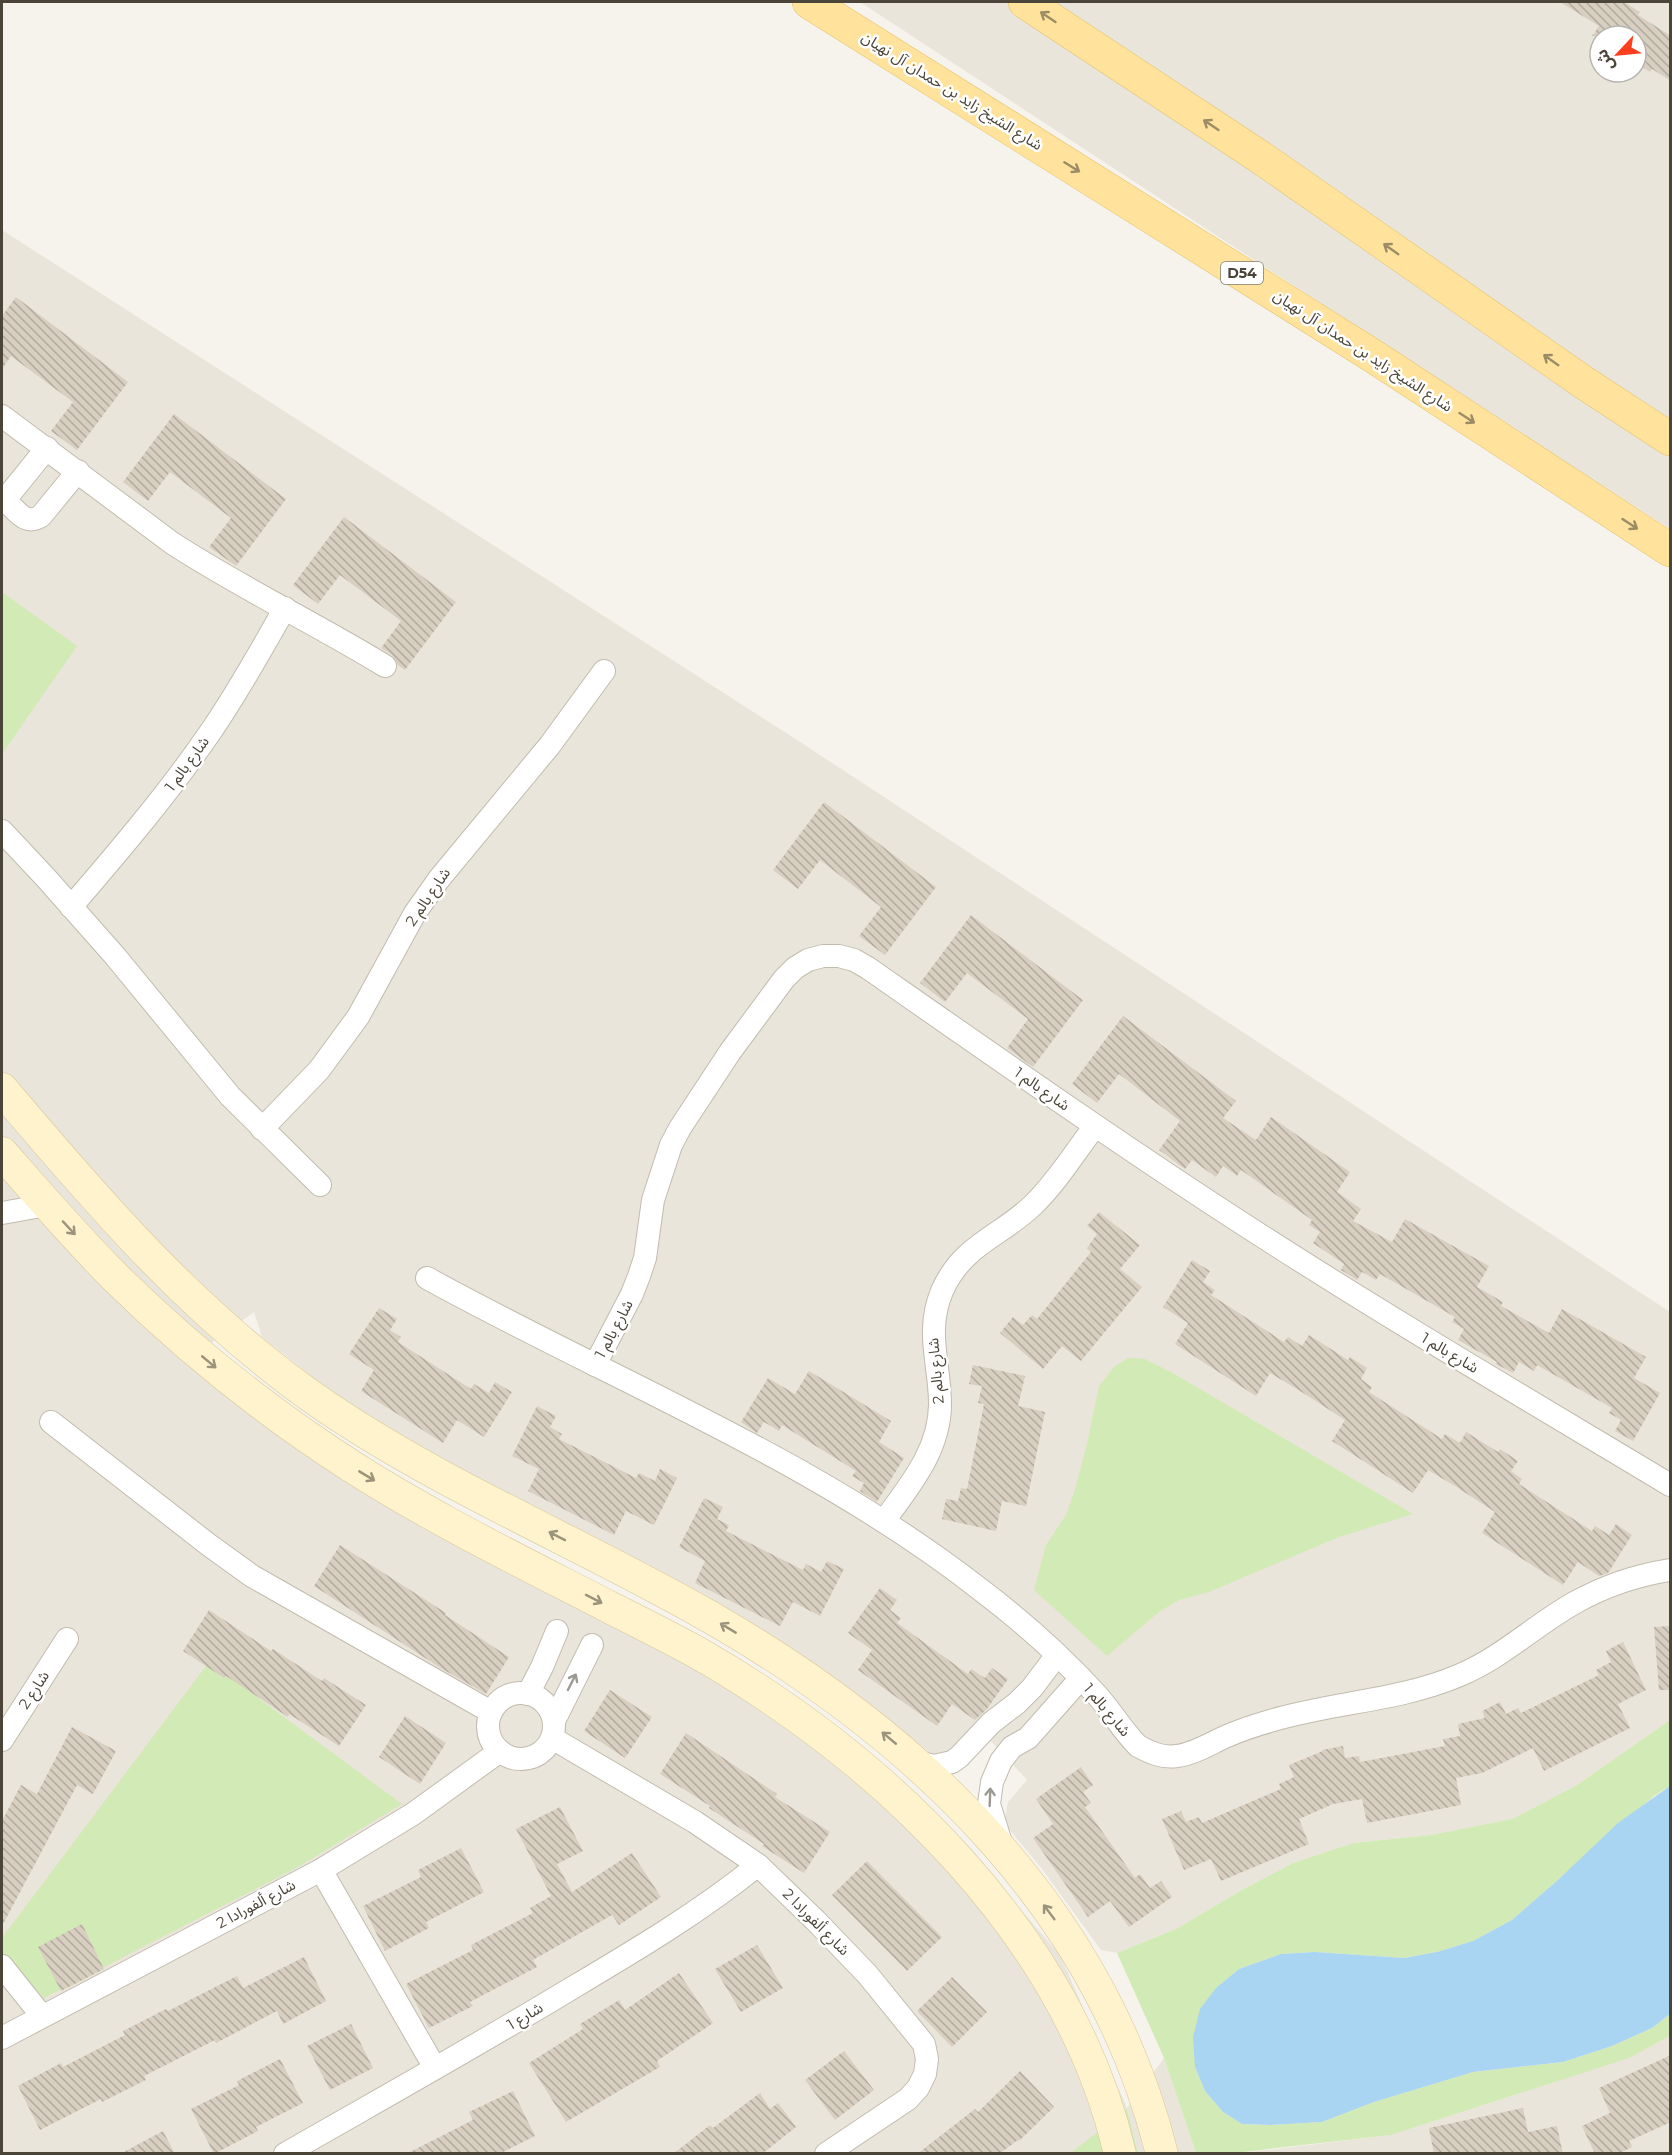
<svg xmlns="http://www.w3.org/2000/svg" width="1672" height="2155" font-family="Montserrat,'Noto Sans Arabic',sans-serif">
  <defs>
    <pattern id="building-back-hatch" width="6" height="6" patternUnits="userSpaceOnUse" patternTransform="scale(1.5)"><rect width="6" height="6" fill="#d8cfc1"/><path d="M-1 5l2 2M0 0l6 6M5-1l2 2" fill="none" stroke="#b1aa9e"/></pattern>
  </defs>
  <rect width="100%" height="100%" fill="#f6f3ec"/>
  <g fill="#eae5da" fill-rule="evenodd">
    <path d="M860,2H1670V529L1214,234ZM1600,36H1636V72H1600Z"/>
    <polygon points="2,230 794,738 1670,1312 1670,1720 1577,1785 1512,1819 1431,1835 1353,1843 1293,1863 1242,1890 1176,1929 1117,1953 1101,1950 1042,1869 1004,1823 1008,1802 1027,1780 985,1735 950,1768 840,1683 773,1639 410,1445 334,1394 262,1337 254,1312 204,1348 397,1477 782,1687 946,1823 1060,1955 1127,2108 1164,2058 1196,2153 1138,2153 1127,2109 1071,2154 2,2153"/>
    <polygon points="1670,2036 1670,2153 1234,2154 1391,2135 1628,2058"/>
  </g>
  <g fill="#d2eab5">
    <polygon points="2,592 77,646 2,754"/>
    <polygon points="1128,1358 1145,1359 1169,1371 1413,1514 1339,1537 1209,1592 1179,1600 1159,1612 1107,1656 1034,1590 1046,1545 1066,1515 1074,1493 1087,1444 1099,1386 1115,1366"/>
    <polygon points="209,1662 402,1804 298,1867 44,1998 2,1954 2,1938"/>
    <polygon points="1670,1720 1670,1786 1654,1796 1512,1920 1473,1941 1437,1952 1404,1958 1315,1952 1281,1954 1239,1969 1216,1988 1195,2067 1205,2091 1223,2112 1242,2124 1270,2125 1322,2122 1374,2102 1473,2072 1563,2062 1612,2046 1652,2028 1670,2014 1670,2036 1629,2058 1391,2135 1234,2153 1196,2153 1164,2058 1117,1953 1176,1929 1242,1890 1293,1863 1353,1843 1431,1835 1512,1819 1577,1785"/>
    <polygon points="1127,2109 1138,2153 1071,2153"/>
  </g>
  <polygon fill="#a9d4f2" points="1670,1786 1670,2014 1652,2028 1612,2046 1563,2062 1473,2072 1374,2102 1322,2122 1270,2125 1242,2124 1223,2112 1205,2091 1195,2067 1193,2037 1200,2009 1216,1988 1239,1969 1281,1954 1315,1952 1404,1958 1437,1952 1473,1941 1512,1920 1559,1879 1618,1823"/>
  <g fill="url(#building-back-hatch)">
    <polygon points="1560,2 1624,2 1640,12 1638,15 1671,36 1671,81 1652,69 1650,72 1636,63 1636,36 1592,36 1599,26"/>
    <polygon points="16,297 128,382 77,450 51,431 73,402 11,356 2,369 2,316"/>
    <polygon points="174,414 286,499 236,566 209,547 231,518 170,472 148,501 123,482"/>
    <polygon points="344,517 456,602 405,670 398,665 392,655 381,648 401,621 340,575 318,604 293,585"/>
    <polygon points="824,802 936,887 885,955 859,936 881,907 820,860 798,889 773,870"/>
    <polygon points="971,915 1083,1000 1033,1067 1007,1048 1028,1019 967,973 945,1002 920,983"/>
    <polygon points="1123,1016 1236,1101 1223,1118 1256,1140 1271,1117 1350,1172 1337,1192 1361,1209 1353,1221 1392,1242 1405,1219 1489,1266 1477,1287 1503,1302 1501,1306 1549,1333 1562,1309 1646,1357 1634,1378 1660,1393 1633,1441 1615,1431 1621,1420 1609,1413 1612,1408 1537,1365 1534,1371 1519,1362 1513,1373 1496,1364 1497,1362 1458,1340 1464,1329 1452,1322 1455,1317 1380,1274 1376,1280 1362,1272 1357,1280 1341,1270 1344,1264 1313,1243 1320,1232 1309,1225 1312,1220 1241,1170 1237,1176 1223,1166 1216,1177 1192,1160 1185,1169 1159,1150 1180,1121 1119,1074 1097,1103 1072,1084"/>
    <polygon points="1099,1212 1140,1245 1120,1269 1142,1287 1081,1361 1062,1346 1043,1369 1000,1333 1013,1317 1023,1325 1032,1315 1037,1319 1091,1252 1087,1248 1097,1234 1087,1226"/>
    <polygon points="1192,1260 1210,1271 1203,1282 1215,1290 1211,1295 1284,1342 1288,1337 1302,1346 1309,1335 1348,1360 1350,1357 1367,1368 1361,1379 1372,1387 1369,1392 1442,1439 1445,1434 1460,1443 1466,1432 1498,1452 1500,1449 1518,1461 1511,1471 1522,1479 1519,1484 1592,1531 1595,1526 1609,1535 1616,1524 1632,1535 1608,1573 1599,1576 1578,1562 1563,1585 1482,1533 1495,1512 1455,1486 1428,1470 1413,1493 1332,1441 1345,1420 1297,1389 1270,1373 1256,1396 1175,1344 1188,1323 1163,1307"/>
    <polygon points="379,1308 397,1319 390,1330 401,1337 398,1342 471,1389 474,1384 489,1393 495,1382 512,1392 484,1437 457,1420 443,1443 361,1391 374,1370 349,1354"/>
    <polygon points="973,1365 1025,1376 1018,1406 1045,1412 1026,1506 1002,1501 996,1531 942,1519 946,1499 958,1501 961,1488 967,1489 984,1404 978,1403 982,1386 969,1384"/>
    <polygon points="809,1371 891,1421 879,1442 904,1458 877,1502 860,1491 864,1483 852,1476 856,1471 782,1425 779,1431 764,1422 757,1433 741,1422 768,1378 795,1394"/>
    <polygon points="537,1406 556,1416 550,1427 562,1434 559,1439 636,1478 639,1473 655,1481 660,1469 677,1478 654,1525 626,1511 614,1535 528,1491 539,1469 512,1456"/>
    <polygon points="704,1498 723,1507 717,1519 729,1525 726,1531 803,1570 806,1564 821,1572 827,1561 844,1569 820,1616 793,1602 780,1626 695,1583 705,1561 679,1547"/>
    <polygon points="340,1545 446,1613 445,1615 509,1657 486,1694 439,1667 314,1586"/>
    <polygon points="880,1588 897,1600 890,1610 901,1618 897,1623 968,1674 971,1669 985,1678 992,1668 1008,1679 987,1709 975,1720 952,1704 937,1726 858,1670 872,1650 848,1633"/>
    <polygon points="209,1610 271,1651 273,1649 322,1681 324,1678 366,1705 339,1746 289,1714 288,1717 226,1676 224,1678 183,1651"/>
    <polygon points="1671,1626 1671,1690 1659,1690 1654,1627"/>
    <polygon points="1623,1642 1646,1690 1618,1704 1630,1728 1544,1771 1533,1748 1482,1773 1456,1778 1461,1805 1367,1823 1362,1799 1333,1804 1299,1819 1309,1844 1221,1881 1211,1859 1184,1870 1162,1819 1181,1811 1186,1822 1199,1817 1202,1823 1281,1789 1279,1784 1294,1777 1289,1765 1323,1751 1322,1750 1343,1746 1345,1758 1359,1756 1360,1762 1445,1746 1443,1739 1460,1736 1458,1724 1485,1718 1482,1711 1500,1702 1506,1714 1518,1708 1521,1713 1599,1675 1596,1670 1611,1662 1606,1651"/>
    <polygon points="610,1690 652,1717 625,1758 584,1731"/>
    <polygon points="405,1716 446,1743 420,1784 379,1757"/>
    <polygon points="72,1727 116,1751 93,1794 77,1785 2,1926 2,1821 21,1785 37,1794"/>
    <polygon points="686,1733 777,1794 775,1797 830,1832 804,1873 762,1846 764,1844 709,1808 710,1806 660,1774"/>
    <polygon points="1081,1767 1093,1785 1083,1792 1091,1803 1085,1807 1135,1878 1140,1874 1150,1888 1161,1881 1172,1897 1129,1927 1110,1901 1088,1917 1033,1838 1053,1824 1036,1799"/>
    <polygon points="560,1807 583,1851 557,1864 572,1892 632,1853 661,1897 619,1925 612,1915 533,1960 537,1967 470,2002 473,2006 429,2028 406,1984 473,1950 471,1945 533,1913 530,1908 551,1896 516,1829"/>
    <polygon points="461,1848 484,1892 426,1922 429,1928 385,1951 363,1906 421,1877 418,1870"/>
    <polygon points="867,1861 942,1937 907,1971 832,1895"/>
    <polygon points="82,1924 104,1969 61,1991 38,1947"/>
    <polygon points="757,1945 783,1988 741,2012 715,1969"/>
    <polygon points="304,1957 326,2001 283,2024 277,2011 216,2043 215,2040 144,2076 146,2080 102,2102 101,2099 40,2130 18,2086 61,2063 63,2067 125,2035 123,2031 166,2009 168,2011 237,1976 243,1988"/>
    <polygon points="679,1973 713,2023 657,2061 660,2067 566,2122 529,2063 583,2029 580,2024 619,2000 625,2010"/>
    <polygon points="952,1977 987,2012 952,2047 917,2011"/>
    <polygon points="351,2024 373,2068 330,2090 307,2046"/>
    <polygon points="844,2051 874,2090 835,2120 805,2080"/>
    <polygon points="1671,2055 1671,2122 1629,2141 1632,2147 1618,2154 1595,2154 1582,2126 1610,2113 1599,2088"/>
    <polygon points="280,2059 303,2103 256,2127 258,2131 214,2154 191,2109 239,2085 237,2081"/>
    <polygon points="1020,2071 1054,2107 1019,2141 1018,2140 999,2154 917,2154 975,2109 978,2112"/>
    <polygon points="513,2091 535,2136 499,2154 406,2154 473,2120 469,2112"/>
    <polygon points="760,2093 770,2109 778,2103 796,2127 762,2154 673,2154 710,2125 713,2128"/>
    <polygon points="1523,2108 1528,2132 1557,2126 1563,2154 1434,2154 1429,2128"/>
    <polygon points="163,2131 175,2154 120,2154"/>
  </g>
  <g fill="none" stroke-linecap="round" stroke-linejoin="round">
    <g stroke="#c2bbae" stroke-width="24">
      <g id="street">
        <path d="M2,416L172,543C241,588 315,623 385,666"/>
        <path d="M47,448L8,496L9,504C19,514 27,525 41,516L78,471"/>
        <polyline points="2,831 46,878 115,956 230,1096 320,1185"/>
        <path d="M71,907C119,851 167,795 209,734C237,694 261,650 285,608"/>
        <polyline points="262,1129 319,1070 358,1017 415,913 439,879 550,745 604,671"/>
        <polyline points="2,1213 47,1205"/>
        <path d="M427,1278C612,1380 814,1459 981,1590C1022,1621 1061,1656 1095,1693C1111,1710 1122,1730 1138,1746C1151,1753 1162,1758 1177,1756C1194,1754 1211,1743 1227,1736C1241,1730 1256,1725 1270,1721C1333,1702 1400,1701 1460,1675C1503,1657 1536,1624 1576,1602C1605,1586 1638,1575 1670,1570"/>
        <path d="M595,1365L632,1294L639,1276L645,1258L653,1200L671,1145L680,1128L730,1052L784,979L795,968L808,960L823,956H839L854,960L868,968C997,1058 1125,1148 1257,1233C1392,1320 1532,1402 1670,1485"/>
        <polyline points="51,1422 209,1545 252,1576 491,1712"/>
        <path d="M884,1521C910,1485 940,1450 940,1404C940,1363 925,1332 942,1291C963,1244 1000,1237 1033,1205C1057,1182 1075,1152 1095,1126"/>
        <circle cx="521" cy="1726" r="33"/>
        <polyline points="528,1694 542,1667 557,1631"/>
        <polyline points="554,1721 592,1645"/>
        <polyline points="552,1738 695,1822 758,1865 815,1920 867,1974 924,2044 927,2059 925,2074 918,2088 908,2099 826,2154"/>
        <polyline points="2,1740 67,1639"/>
        <polyline points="917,1762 934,1766 952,1762 959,1757 991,1723 1017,1703 1032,1688 1057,1655"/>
        <polyline points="1002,1846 989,1804 992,1782 1001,1761 1012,1747 1028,1738 1081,1678"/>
        <polyline points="321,1870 435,2068"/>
        <polyline points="2,1966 42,2016"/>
        <polyline points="2,2038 321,1870 413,1814 500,1751"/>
        <path d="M285,2154C381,2099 478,2045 572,1988C636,1950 700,1912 758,1865"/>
      </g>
    </g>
    <g stroke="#d6c79b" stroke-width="33">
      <g id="secondary">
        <path d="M2,1089C99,1204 199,1320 325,1406C449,1490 588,1546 717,1621C925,1742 1102,1913 1162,2154"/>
        <path d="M2,1153C39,1195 76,1238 116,1278C188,1349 267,1412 351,1466C434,1519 522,1562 609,1607C639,1622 669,1637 698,1653C886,1761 1069,1935 1120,2154"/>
      </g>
    </g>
    <g stroke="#e6c16a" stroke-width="34">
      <g id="primary">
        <polyline points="809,2 1373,356 1670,550"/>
        <polyline points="1025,2 1260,157 1583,382 1670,439"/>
      </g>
    </g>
    <use href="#street" stroke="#fff" stroke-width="22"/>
    <use href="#secondary" stroke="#fff3cd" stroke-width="32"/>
    <use href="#primary" stroke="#ffe39c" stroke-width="33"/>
  </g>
  <defs><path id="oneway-shaft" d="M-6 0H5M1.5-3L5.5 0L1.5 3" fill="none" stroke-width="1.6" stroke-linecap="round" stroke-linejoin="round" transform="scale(1.5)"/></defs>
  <g stroke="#9c8c66">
    <use href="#oneway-shaft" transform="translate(1048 17) rotate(-146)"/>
    <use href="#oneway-shaft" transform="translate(1211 125) rotate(-146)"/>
    <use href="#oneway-shaft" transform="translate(1072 167) rotate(32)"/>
    <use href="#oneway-shaft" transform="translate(1391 249) rotate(-145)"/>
    <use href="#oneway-shaft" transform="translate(1551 360) rotate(-145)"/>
    <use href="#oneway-shaft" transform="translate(1467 418) rotate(33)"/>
    <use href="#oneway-shaft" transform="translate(1630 524) rotate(33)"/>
  </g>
  <g stroke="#9c937c">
    <use href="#oneway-shaft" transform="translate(69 1228) rotate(47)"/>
    <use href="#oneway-shaft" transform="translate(209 1362) rotate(40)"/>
    <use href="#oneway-shaft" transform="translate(367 1476) rotate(31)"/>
    <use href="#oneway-shaft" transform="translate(557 1536) rotate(-153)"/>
    <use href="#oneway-shaft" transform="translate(594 1599) rotate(27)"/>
    <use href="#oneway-shaft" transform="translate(728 1628) rotate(-149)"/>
    <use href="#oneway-shaft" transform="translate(889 1738) rotate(-140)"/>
    <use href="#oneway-shaft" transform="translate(1049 1912) rotate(-127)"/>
  </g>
  <g stroke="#9c9892">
    <use href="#oneway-shaft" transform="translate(572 1682) rotate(-63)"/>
    <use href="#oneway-shaft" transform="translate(990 1797) rotate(-88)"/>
  </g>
  <g text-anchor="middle" stroke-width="5" stroke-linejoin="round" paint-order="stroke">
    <rect fill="#fff" stroke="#817c74" stroke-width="1.5" x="1221" y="262" width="42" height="22" rx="4.5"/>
    <g font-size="14" font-weight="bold" fill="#4b4439">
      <text x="1242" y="278">D54</text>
    </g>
    <g font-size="15" fill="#4b4439" stroke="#fff">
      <text transform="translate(952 91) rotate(32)" y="5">شارع الشيخ زايد بن حمدان آل نهيان</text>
      <text transform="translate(1363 351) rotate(33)" y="5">شارع الشيخ زايد بن حمدان آل نهيان</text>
      <text transform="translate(187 764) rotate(-54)" y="5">شارع بالم 1</text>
      <text transform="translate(428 897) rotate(-56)" y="5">شارع بالم 2</text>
      <text transform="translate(1042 1089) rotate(35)" y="5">شارع بالم 1</text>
      <text transform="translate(614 1329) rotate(-62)" y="5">شارع بالم 1</text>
      <text transform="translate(1450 1353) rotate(31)" y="5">شارع بالم 1</text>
      <text transform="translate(936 1371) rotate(-95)" y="5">شارع بالم 2</text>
      <text transform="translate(34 1690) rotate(-57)" y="5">شارع 2</text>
      <text transform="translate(1107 1710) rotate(50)" y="5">شارع بالم 1</text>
      <text transform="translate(256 1904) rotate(-28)" y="5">شارع ألفورادا 2</text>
      <text transform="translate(816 1922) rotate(45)" y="5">شارع ألفورادا 2</text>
      <text transform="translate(525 2016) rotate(-31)" y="5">شارع 1</text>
    </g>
  </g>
  <rect width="1672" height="2155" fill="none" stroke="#4b4439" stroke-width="6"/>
  <g transform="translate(1618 54) rotate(244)"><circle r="28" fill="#ffffff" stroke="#b7b4b0" stroke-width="1.5"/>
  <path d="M0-4.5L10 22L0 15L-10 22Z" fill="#fc3f1d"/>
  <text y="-9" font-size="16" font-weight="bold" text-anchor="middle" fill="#4b4439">ش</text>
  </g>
</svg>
